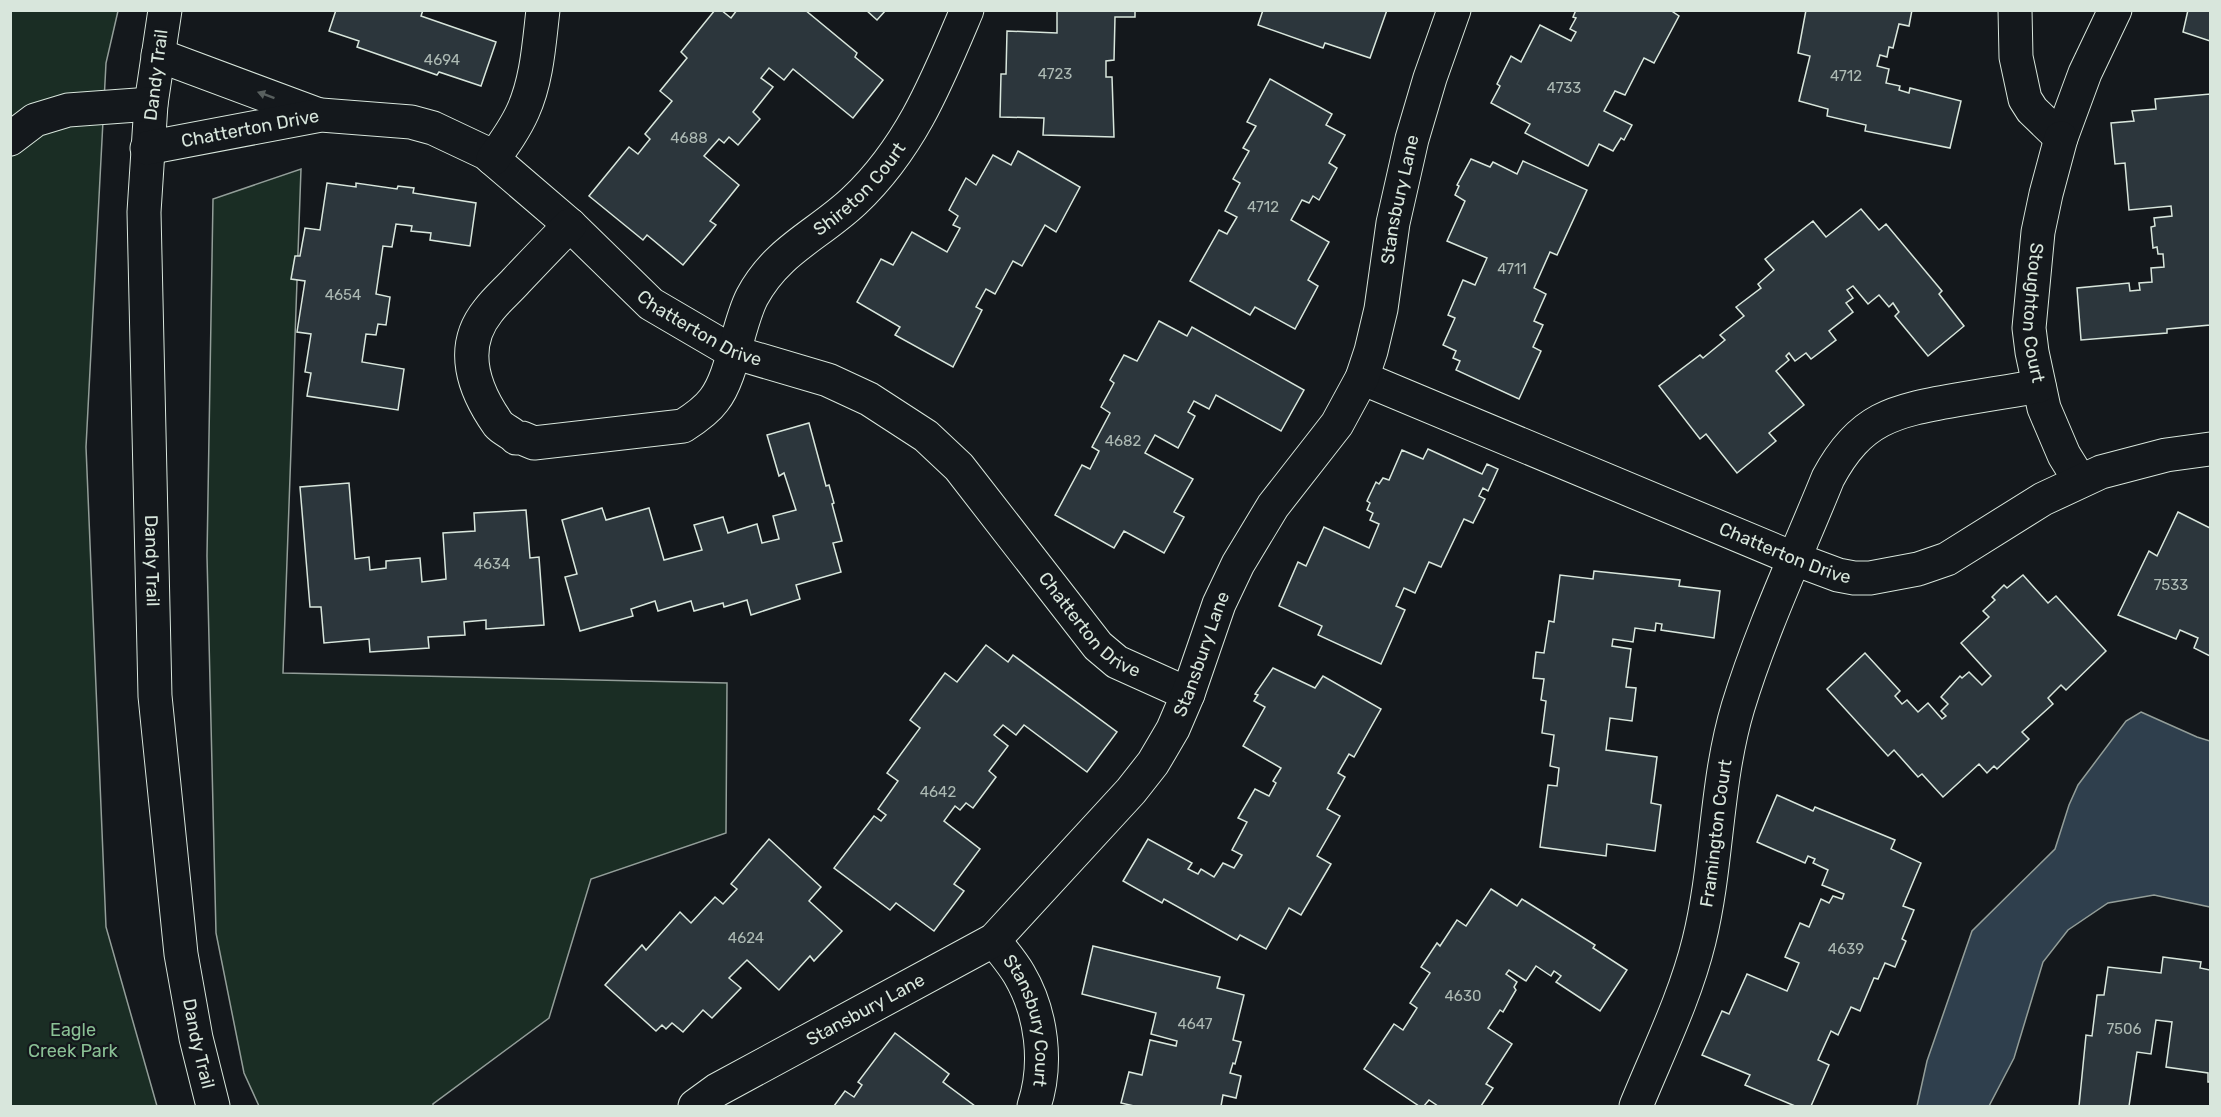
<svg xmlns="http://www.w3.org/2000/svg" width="2221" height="1117" font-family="Rubik,sans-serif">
  <rect width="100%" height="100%" fill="#14181c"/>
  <g fill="#1a2d24" stroke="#939e99" stroke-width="1.5">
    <polygon points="10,11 118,11 106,63 86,447 106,927 157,1106 11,1106"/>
    <polygon points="301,169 283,673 727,683 726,833 591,879 549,1018 433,1104 433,1106 259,1106 244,1073 216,933 207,556 213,199"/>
  </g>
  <polygon fill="#2f3f4d" stroke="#939e99" stroke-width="1.5" points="2141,712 2197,737 2210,741 2210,907 2154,895 2108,903 2068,930 2043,962 2014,1058 1989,1106 1917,1106 1927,1061 1972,931 2055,849 2069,805 2078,785 2126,721"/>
  <g fill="#2c363c" stroke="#d8e6dc" stroke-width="1.5">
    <polygon points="336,10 423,10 421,16 496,42 481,86 439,72 437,75 357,47 359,41 329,31"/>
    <polygon points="715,10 721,10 731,18 737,10 805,10 857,53 855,57 883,80 853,118 793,69 784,80 769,68 761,78 773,87 753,112 760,119 738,145 729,137 724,143 719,139 704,156 739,185 710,221 716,225 683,265 647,235 643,240 589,196 629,147 638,154 650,139 645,134 672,101 660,91 687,58 681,52"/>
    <polygon points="866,10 886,10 877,20"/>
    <polygon points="1050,10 1135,10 1135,17 1115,17 1114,60 1106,61 1106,77 1112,77 1114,137 1043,135 1044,118 1000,117 1001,74 1006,74 1007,31 1057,33 1057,11"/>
    <polygon points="1263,10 1387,10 1370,58 1325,43 1323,48 1258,25"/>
    <polygon points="1576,10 1670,10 1679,16 1654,63 1644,58 1625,95 1615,91 1604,111 1632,125 1624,140 1621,138 1613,151 1599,144 1588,166 1525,133 1530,124 1491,103 1500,86 1497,84 1511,56 1521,62 1540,25 1571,41 1576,32 1570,29 1576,18 1573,17"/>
    <polygon points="1806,10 1912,10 1909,26 1899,24 1893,48 1889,47 1887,57 1880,55 1877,66 1889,69 1886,83 1900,86 1899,90 1909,93 1910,88 1961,101 1950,148 1865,131 1866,125 1827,116 1828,109 1799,101 1810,56 1798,53"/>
    <polygon points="2188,10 2210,10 2210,41 2183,32"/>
    <polygon points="1270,79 1332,114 1326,125 1345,135 1329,163 1337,168 1319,200 1313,196 1309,203 1302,200 1291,220 1329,242 1308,280 1318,286 1295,329 1255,307 1250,315 1190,281 1219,230 1227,234 1237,217 1225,211 1240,183 1233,179 1249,151 1243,148 1256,126 1247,122"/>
    <polygon points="2210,94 2210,325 2167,329 2167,333 2081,340 2077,288 2129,283 2130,291 2140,290 2139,283 2152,282 2151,268 2164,267 2163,254 2158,254 2157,247 2153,248 2151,227 2155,226 2154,218 2172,216 2171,206 2129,210 2125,163 2115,164 2111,123 2134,121 2132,111 2156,109 2155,99"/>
    <polygon points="1018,151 1080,187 1056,232 1045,225 1022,266 1013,261 995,294 986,289 976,307 982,310 953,367 895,335 900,327 857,302 881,259 893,265 912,232 947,252 960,228 953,225 958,216 949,210 966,178 976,185 993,155 1011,165"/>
    <polygon points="1471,159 1490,167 1493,162 1517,174 1523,161 1587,190 1557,255 1550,252 1534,288 1546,294 1534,321 1543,325 1533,347 1541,351 1519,399 1456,370 1460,361 1453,358 1456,351 1443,345 1455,318 1448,315 1463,280 1475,285 1487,258 1447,241 1465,201 1455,195 1459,186 1457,185"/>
    <polygon points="327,183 356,187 356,183 397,189 398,186 414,188 413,193 476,203 470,246 430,240 431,233 411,231 412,226 396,224 392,247 383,246 376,294 390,297 386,325 378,324 376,335 366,334 362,362 404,369 398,410 307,396 311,373 305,372 311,334 297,332 305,281 291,279 295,256 300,256 305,228 320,230"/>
    <polygon points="1861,209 1879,230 1886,224 1942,291 1939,294 1964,326 1928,356 1895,316 1899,312 1893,303 1889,307 1879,295 1868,304 1853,286 1847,290 1853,298 1846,303 1853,312 1829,331 1836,340 1811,359 1806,353 1795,361 1789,353 1786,356 1789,360 1776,371 1804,405 1769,433 1776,441 1737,473 1706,434 1700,439 1659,386 1700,355 1703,358 1725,340 1720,335 1744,316 1736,307 1761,288 1758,284 1774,270 1765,259 1813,221 1826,237"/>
    <polygon points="1159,321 1187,336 1192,327 1304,390 1281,431 1216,395 1209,409 1194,401 1188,412 1195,416 1178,448 1155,435 1145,453 1193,479 1174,512 1184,517 1164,553 1124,531 1114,548 1055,515 1082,465 1090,469 1099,451 1092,447 1110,413 1101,407 1114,383 1110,380 1124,355 1137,361"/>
    <polygon points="809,423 826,486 829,485 834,503 832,504 842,541 833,543 841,572 796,585 800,599 751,615 747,600 724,607 723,603 694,611 691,601 658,611 655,601 631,609 633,616 580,631 565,577 577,574 562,520 602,508 606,520 649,508 664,560 702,550 694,525 723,517 728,533 757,524 762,543 779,539 773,516 796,510 784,473 779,476 767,435"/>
    <polygon points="1428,449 1482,474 1487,464 1498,469 1488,491 1483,488 1479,496 1485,499 1473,523 1464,519 1441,567 1429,562 1415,593 1404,588 1396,606 1405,610 1381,664 1318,635 1322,626 1279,606 1298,562 1306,566 1324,527 1369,548 1379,524 1370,520 1373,513 1367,510 1370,503 1367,501 1376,482 1379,484 1383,478 1389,480 1402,450 1423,459"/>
    <polygon points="349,483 355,559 369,557 370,570 386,568 386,561 420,558 422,582 446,579 443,533 475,531 474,513 526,510 530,558 539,557 544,625 486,629 486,620 464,622 465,635 428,637 429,648 370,652 369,639 324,643 321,607 310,607 300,487"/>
    <polygon points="2178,512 2210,528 2210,656 2194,648 2198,638 2180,630 2176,639 2118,615 2149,551 2157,556"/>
    <polygon points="1594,571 1680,580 1679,586 1720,591 1714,638 1661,630 1662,624 1656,623 1655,631 1635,628 1633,642 1613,639 1612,646 1631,649 1626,687 1636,688 1632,721 1610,718 1606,750 1657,757 1651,803 1661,805 1655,851 1607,844 1606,856 1540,847 1548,785 1557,786 1559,768 1550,766 1554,735 1542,733 1546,701 1541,700 1544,679 1533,678 1536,652 1544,653 1549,621 1554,622 1560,575 1593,579"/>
    <polygon points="2023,575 2048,603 2056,596 2106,651 2066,690 2061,685 2048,698 2053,704 2022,732 2029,739 1997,769 1994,766 1987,773 1979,764 1943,797 1922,774 1918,777 1894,750 1888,756 1827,689 1865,653 1900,691 1895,696 1902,704 1907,700 1918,712 1928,703 1942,719 1946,716 1941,711 1948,704 1941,697 1960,676 1962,678 1969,672 1982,685 1991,676 1961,643 1989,617 1983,611 1995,600 1992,597 2004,585 2007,588"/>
    <polygon points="986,645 1008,662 1013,655 1117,732 1087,772 1024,725 1016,735 1003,725 994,735 1008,746 989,771 996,777 973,808 966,803 960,810 955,806 944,821 980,849 954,884 964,891 934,931 896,903 890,910 834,868 874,816 881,821 886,815 878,809 898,781 887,773 920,728 910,720 945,673 957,682"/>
    <polygon points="1273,668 1315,688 1323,676 1381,709 1354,757 1349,754 1338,773 1345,777 1327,809 1340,816 1317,856 1331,864 1301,915 1289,908 1266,949 1240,935 1237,940 1164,899 1162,903 1123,881 1148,839 1192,863 1188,869 1198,874 1201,869 1214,877 1223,863 1234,868 1242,855 1232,850 1247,822 1238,818 1255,789 1269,796 1276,783 1273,781 1281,768 1243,746 1265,707 1254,701 1258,695 1255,694"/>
    <polygon points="1777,795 1813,811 1815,807 1895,840 1891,849 1921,863 1903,906 1914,910 1902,939 1906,941 1895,967 1885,963 1878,979 1874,978 1860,1011 1851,1007 1838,1035 1831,1031 1818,1060 1829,1065 1811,1106 1795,1106 1745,1085 1750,1075 1702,1055 1722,1011 1729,1014 1747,974 1787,991 1799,963 1785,957 1800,923 1809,927 1821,899 1829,903 1833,896 1842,899 1844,894 1822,885 1828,870 1813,863 1815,859 1808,856 1805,863 1757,842"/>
    <polygon points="769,839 821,887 809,901 842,931 814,961 810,956 779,990 747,960 729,978 741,988 712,1018 703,1010 683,1032 672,1023 666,1029 662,1025 656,1031 605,985 642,945 646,950 680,912 691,923 715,897 723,904 737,889 731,884"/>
    <polygon points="1491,889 1517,906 1522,899 1595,945 1593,948 1627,970 1600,1011 1556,982 1561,976 1554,971 1551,976 1536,966 1526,981 1509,970 1506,974 1517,982 1514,987 1516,990 1503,1012 1500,1010 1488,1028 1512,1044 1486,1084 1493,1088 1481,1106 1438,1106 1429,1100 1424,1106 1419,1106 1364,1069 1394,1024 1403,1030 1417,1008 1410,1003 1430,973 1421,967 1437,943 1440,946 1457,920 1466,926"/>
    <polygon points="1093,946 1220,977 1217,988 1244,995 1233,1040 1241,1042 1235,1064 1233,1063 1230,1073 1241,1076 1236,1098 1223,1095 1221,1106 1134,1106 1121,1103 1129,1072 1142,1075 1150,1040 1176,1046 1177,1041 1151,1034 1156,1013 1082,994"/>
    <polygon points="2163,957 2201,962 2200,968 2210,970 2210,1082 2208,1082 2208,1073 2166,1067 2172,1022 2156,1020 2151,1054 2137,1052 2129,1106 2079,1106 2086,1035 2092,1036 2097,995 2104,995 2108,967 2161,973"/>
    <polygon points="895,1033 949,1074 943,1082 975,1106 834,1106 845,1091 854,1097 862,1085 858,1082"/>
  </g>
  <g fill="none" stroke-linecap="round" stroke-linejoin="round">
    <g stroke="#d8e6dc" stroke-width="35">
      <g id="minor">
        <path id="s1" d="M165,10L151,104L144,212L155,696L181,954L196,1038L213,1106"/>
        <polyline points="2015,10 2016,57 2025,99 2032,110 2061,138 2085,73 2115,10"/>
        <polyline points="158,55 319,115"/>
        <path id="s2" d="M2061,138L2046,194L2038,232L2029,328L2032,352L2044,408L2064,455L2080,481"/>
        <polyline points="10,139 35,120 68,110 151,104"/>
        <path id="s3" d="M147,148L321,115L411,122L433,128L486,153L570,225L651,304L733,352L828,380L869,399L926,436L959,467L1098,646L1117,662L1188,694"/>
        <path d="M493,159C504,144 515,129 523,111C537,80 539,44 543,10"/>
        <path id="s4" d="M570,225C552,243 534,262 516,281C507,291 496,300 488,311C458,348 474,390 498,424C503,430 511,432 516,438H522L534,443L683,426C694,419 706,411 714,400C733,376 737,326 752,297C777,250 818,235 854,201C911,147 937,81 967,10"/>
        <path id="s5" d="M1362,378L1795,559L1838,575L1854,578H1870L1918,569L1947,559L2043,499L2101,472L2166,455L2210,449"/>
        <path id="s6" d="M994,940C1002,951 1012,962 1019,974C1042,1013 1048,1064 1034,1106"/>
        <path id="s7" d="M695,1106L717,1090L994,940L1131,791L1153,763L1173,729L1188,694L1219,604L1238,564L1273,506L1337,424L1362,378L1371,351L1381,309L1393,223L1412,139L1430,78L1454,10"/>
        <path id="s8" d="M1636,1106C1658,1052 1685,998 1699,941C1718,864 1715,784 1738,707C1761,631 1798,552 1828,478C1860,418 1893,411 1956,400C1984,395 2012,391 2039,386"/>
      </g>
    </g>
    <use href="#minor" stroke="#14181c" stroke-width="33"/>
  </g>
  <defs><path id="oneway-solid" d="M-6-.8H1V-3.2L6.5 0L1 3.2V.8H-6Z" transform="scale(1.5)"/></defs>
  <use fill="#59605f" href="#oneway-solid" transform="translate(266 95) rotate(-160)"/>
  <g text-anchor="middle" stroke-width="4.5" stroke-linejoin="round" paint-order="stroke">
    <g font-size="15" fill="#adbab4">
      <text x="442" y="65">4694</text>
      <text x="1055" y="79">4723</text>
      <text x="1846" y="81">4712</text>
      <text x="1564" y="93">4733</text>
      <text x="689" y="143">4688</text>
      <text x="1263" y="212">4712</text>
      <text x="1512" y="274">4711</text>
      <text x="343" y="300">4654</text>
      <text x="1123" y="446">4682</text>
      <text x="492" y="569">4634</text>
      <text x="2171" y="590">7533</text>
      <text x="938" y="797">4642</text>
      <text x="746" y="943">4624</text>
      <text x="1846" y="954">4639</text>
      <text x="1463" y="1001">4630</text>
      <text x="1195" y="1029">4647</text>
      <text x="2124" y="1034">7506</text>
    </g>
    <g font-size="18" fill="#d8e6dc" stroke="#14181c">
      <text transform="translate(156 75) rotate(-83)" y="6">Dandy Trail</text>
      <text dy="6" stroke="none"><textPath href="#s3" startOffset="105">Chatterton Drive</textPath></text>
      <text dy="6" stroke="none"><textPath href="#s4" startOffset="738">Shireton Court</textPath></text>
      <text dy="6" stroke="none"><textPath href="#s7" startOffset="1204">Stansbury Lane</textPath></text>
      <text dy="6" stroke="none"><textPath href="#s2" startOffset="178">Stoughton Court</textPath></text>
      <text dy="6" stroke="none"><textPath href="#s3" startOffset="627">Chatterton Drive</textPath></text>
      <text dy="6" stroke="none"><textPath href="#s5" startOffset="458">Chatterton Drive</textPath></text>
      <text dy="6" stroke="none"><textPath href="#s1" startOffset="552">Dandy Trail</textPath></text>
      <text dy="6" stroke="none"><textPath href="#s3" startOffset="1131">Chatterton Drive</textPath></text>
      <text dy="6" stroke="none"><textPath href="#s7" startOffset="700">Stansbury Lane</textPath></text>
      <text dy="6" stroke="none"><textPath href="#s8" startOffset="286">Framington Court</textPath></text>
      <text dy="6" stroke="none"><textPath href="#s7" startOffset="196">Stansbury Lane</textPath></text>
      <text dy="6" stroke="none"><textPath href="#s6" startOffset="90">Stansbury Court</textPath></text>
      <text dy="6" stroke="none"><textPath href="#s1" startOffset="1038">Dandy Trail</textPath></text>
    </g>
    <g font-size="18" fill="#8ac095" stroke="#14181c">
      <text x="73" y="1036">Eagle<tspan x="73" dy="21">Creek Park</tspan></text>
    </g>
  </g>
  <rect width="2221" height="1117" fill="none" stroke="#d8e6dc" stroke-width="24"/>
</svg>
